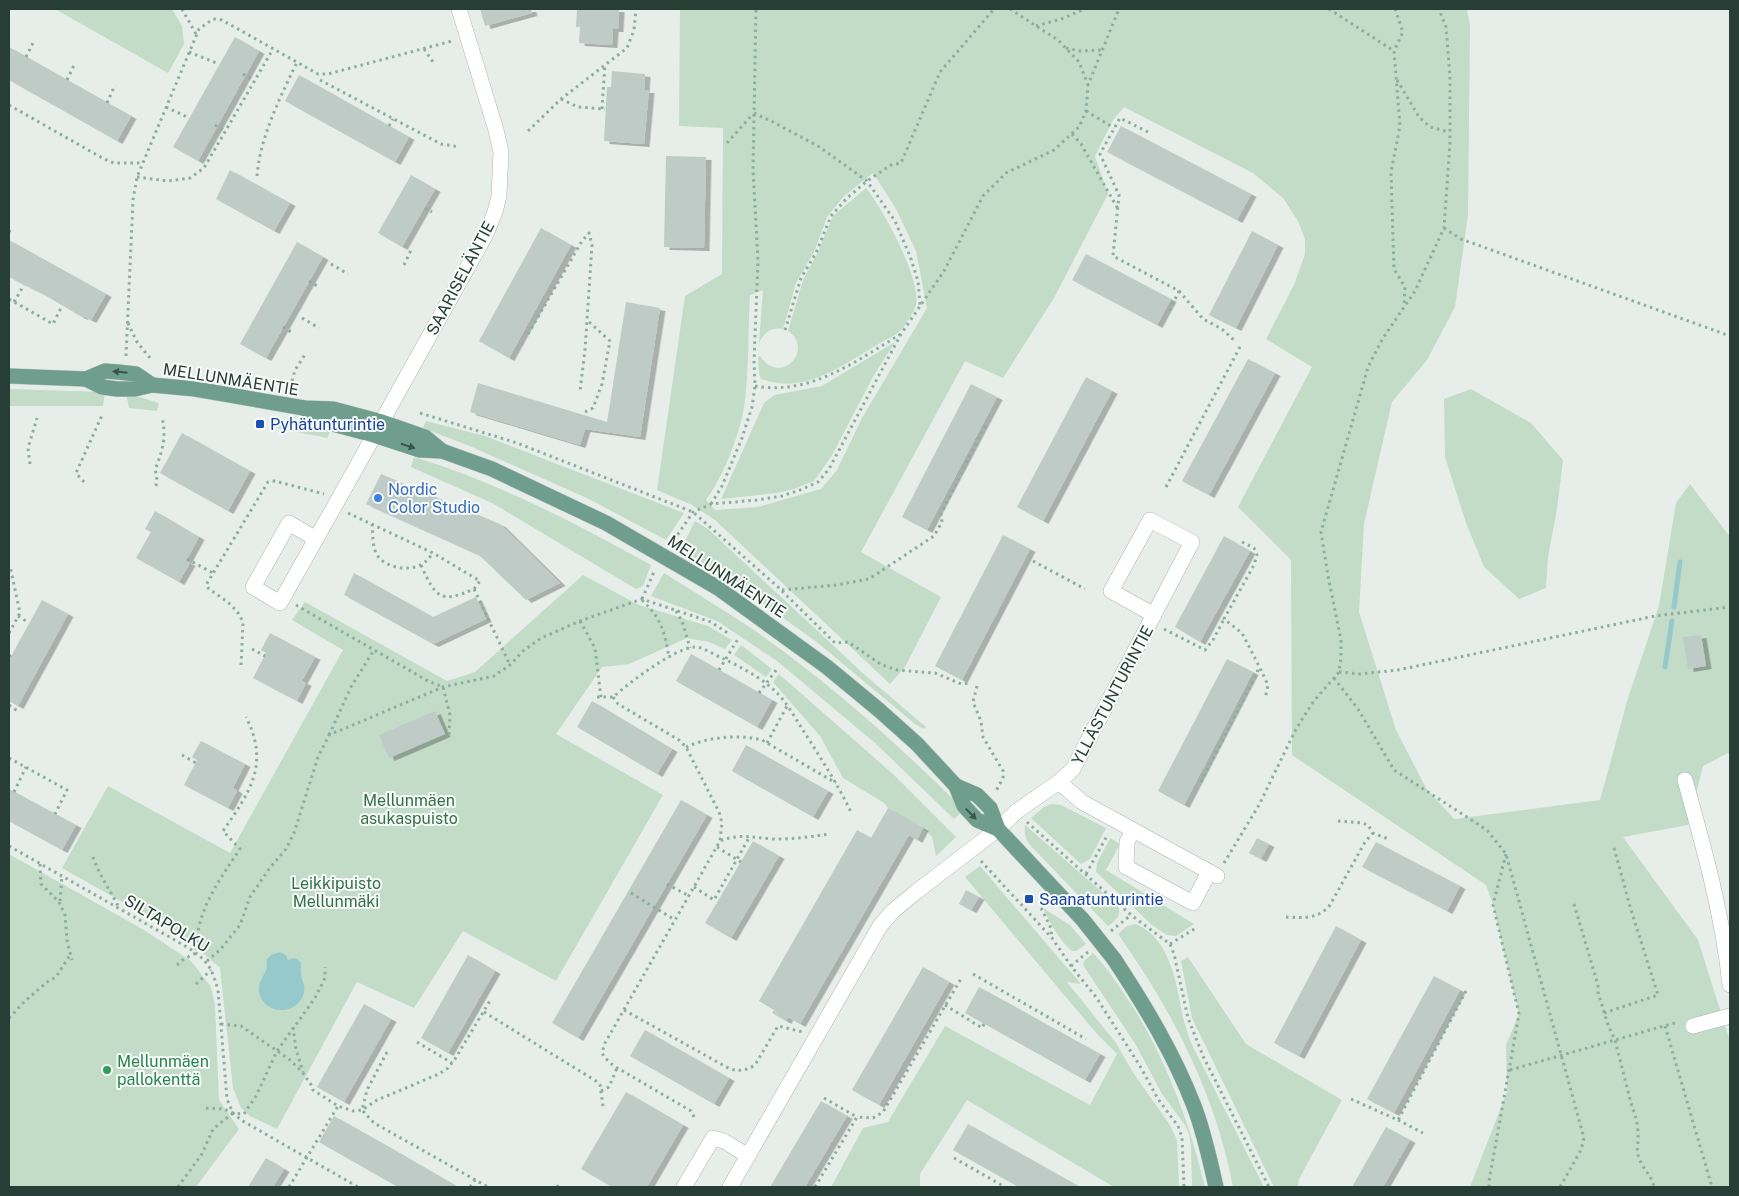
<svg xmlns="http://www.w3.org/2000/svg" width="1739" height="1196" font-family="'Public Sans',sans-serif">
  <defs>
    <filter id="shadow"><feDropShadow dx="5.5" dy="3" stdDeviation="0" flood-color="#0004"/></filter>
  </defs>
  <rect width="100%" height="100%" fill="#e7eeea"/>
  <g fill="#c2dcc7" fill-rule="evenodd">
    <polygon points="55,9 172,9 182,26 184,44 168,73"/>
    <path d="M680,9H1467L1470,26L1468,215L1455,307L1427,360L1392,402L1364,524L1359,612L1396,730L1426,788L1454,819L1600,800L1628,698L1659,606L1676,503L1690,484L1730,537V752L1703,766L1688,825L1623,837L1698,940L1730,1041V1187H1470L1507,1092L1506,1045L1519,1014L1493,905L1486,885L1292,755L1291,560L1238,507L1312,367L1266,339L1294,285L1305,254V239L1298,221L1283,198L1253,173L1124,107L1113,120L1095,156L1108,194L1054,298L1003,378L965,361L861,552L941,597L905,667L890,684L715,520L692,505L657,490L685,296L722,274L723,128L679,126ZM873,173L895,207L916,251L927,308L862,418L837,470L821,489L758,507L715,510L706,500C724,476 742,429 745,400C749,365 748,330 750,295L763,290L759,343C764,333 771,327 783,329L796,283L814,252L827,217L844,196Z"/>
    <path d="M866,188C883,209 921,278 916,305C915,310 904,328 900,331C894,337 884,340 877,345C856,357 834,373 810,380C793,385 778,385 761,379L759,374L758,357L760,356C781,387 815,349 788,331L803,280L817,254L833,216Z"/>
    <polygon points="895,342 874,375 831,457 814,481 794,489 777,493 721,499 764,403 774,395 822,386"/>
    <polygon points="9,389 105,392 103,406 9,406"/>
    <polygon points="1471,389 1531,423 1563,460 1557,509 1548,557 1546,588 1519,599 1484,567 1466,523 1445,457 1444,399"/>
    <polygon points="126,393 159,403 157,411 129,408"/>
    <polygon points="272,421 293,421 331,430 327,438 272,427"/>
    <polygon points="426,421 485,436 684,513 666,540 589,499 472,447 423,428"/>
    <path d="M414,457C497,482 575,523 651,565L643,586L636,589L492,503L411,467Z"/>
    <polygon points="695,521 708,529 866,676 926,727 924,729 915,724 818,643 740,587 681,549"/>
    <path d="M664,573C693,591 722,609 751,628C828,681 898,744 964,810L954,819L875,743L777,661L717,621L651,596Z"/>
    <polygon points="583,575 639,605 708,626 732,640 725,649 709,642 687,638 629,664 602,667 556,734 663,795 556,981 463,931 414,1008 357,982 277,1129 250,1116 241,1108 233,1088 220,968 186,938 62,868 108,786 230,853 343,650 292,620 305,602 447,681 475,672"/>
    <polygon points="741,645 772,669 766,677 734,655"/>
    <polygon points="779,674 894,775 956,837 936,856 932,837 923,828 888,808 884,803 843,778 820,736 773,682"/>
    <polygon points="1051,804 1061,805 1106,828 1090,859 1081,864 1031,818 1044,807"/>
    <path d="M1025,825L1118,906C1122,916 1115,921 1108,926L1030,845C1025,839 1024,833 1025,825Z"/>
    <polygon points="1110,838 1120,844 1106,870 1194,924 1176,936 1167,935 1152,925 1096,872 1097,863"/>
    <polygon points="9,854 144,930 191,961 211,987 215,1005 219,1100 239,1129 196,1187 9,1187"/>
    <polygon points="980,866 1081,984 1067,982 1116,1043 1134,1074 1170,1125 1177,1140 1179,1187 1114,1187 967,1100 920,1174 920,1187 831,1187 863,1128 888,1122 945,1026 1090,1105 1117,1054 1097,1034 965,877"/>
    <path d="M1043,908L1070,925L1086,944L1076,951H1072C1058,939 1051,924 1043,908Z"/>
    <path d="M1136,924C1171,939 1176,984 1183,1017C1185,1026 1188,1034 1191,1043L1264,1187H1233C1216,1095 1172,1010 1118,934L1127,926Z"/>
    <path d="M1093,953C1110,971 1123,992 1136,1012C1169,1067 1190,1125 1205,1187H1192L1191,1146L1189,1134L1185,1125L1162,1094L1136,1045L1083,965L1084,961Z"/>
    <polygon points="1188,957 1246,1044 1342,1100 1299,1179 1298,1187 1274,1187 1192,1018 1181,961"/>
  </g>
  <path fill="#96c9cc" d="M280,952L286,955L288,960L294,958C305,962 300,965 301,973C301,980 306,985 304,992C299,1016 264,1016 259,992C258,982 263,978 266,970C268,967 266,963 267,959L271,955Z"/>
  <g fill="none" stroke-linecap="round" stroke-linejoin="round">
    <g stroke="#96c9cc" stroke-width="5">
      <polyline points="1674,607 1680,562"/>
      <polyline points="1665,667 1672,621"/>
    </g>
  </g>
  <g fill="#bfcbc6" filter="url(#shadow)">
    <polygon points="480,9 531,9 532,13 485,26"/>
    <polygon points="577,9 619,9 618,29 613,29 612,45 579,43 580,27 576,27"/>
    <polygon points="235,37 259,51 198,161 173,147"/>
    <polygon points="9,47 131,116 117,141 9,80"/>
    <polygon points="612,71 645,74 644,90 649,90 644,144 604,141 607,87 611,87"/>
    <polygon points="299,75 409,137 395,162 285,101"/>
    <polygon points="1121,126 1251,194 1237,220 1107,152"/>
    <polygon points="666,156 706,157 704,248 664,247"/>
    <polygon points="230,170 290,203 274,231 216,199"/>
    <polygon points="411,175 435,189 402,247 378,233"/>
    <polygon points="541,228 571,245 509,358 479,341"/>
    <polygon points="1252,231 1278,245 1236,328 1209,315"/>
    <polygon points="9,240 106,294 91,320 83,316 82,317 43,294 9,277"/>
    <polygon points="297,242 323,257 266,358 240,344"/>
    <polygon points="1086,254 1171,299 1157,325 1072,280"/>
    <polygon points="626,302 660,308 640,437 585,429 580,445 470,412 478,383 607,422"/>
    <polygon points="1248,359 1275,373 1209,495 1182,481"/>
    <polygon points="1086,377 1112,391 1043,521 1017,507"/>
    <polygon points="971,384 997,397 927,530 902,517"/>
    <polygon points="182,433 250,471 228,511 160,473"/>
    <polygon points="381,474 500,524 560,583 526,600 479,555 366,504"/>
    <polygon points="155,511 199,537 186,561 190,563 179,582 136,558 151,532 145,529"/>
    <polygon points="1003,535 1030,549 962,680 935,666"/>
    <polygon points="1224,536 1250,551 1200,642 1175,627"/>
    <polygon points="354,573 433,617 476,597 486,619 433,644 344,595"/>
    <polygon points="42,600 68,614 18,706 9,701 9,660"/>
    <polygon points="270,633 315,657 302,681 306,683 297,701 253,678 266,653 261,650"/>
    <polygon points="1701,635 1706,666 1688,669 1683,637"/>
    <polygon points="691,654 772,700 757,727 676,681"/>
    <polygon points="1227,659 1253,672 1184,805 1158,791"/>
    <polygon points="592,701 672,749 657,774 577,727"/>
    <polygon points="435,711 445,734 389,758 379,735"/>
    <polygon points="201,741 245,764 233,788 237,791 228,808 184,785 197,760 192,757"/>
    <polygon points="746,745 828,791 813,817 732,771"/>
    <polygon points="9,789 76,825 62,850 9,821"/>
    <polygon points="681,800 707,815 578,1038 552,1023"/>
    <polygon points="888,808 923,828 917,840 909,835 800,1024 788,1017 786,1021 772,1013 774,1010 759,1001 857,830 871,838"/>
    <polygon points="1257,838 1269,844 1261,859 1249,853"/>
    <polygon points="753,841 779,856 731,938 705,923"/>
    <polygon points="1376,842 1460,886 1447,911 1362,867"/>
    <polygon points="966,890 979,897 971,910 959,904"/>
    <polygon points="1336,926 1361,940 1299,1056 1274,1043"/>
    <polygon points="468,955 495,971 448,1053 421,1038"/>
    <polygon points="923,967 949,982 879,1105 852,1090"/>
    <polygon points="1434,976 1460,990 1394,1113 1367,1099"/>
    <polygon points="979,987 1100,1054 1085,1080 965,1013"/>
    <polygon points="364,1004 391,1019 344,1102 317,1087"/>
    <polygon points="645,1030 729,1078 714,1104 630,1056"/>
    <polygon points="626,1092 683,1125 647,1187 612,1187 581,1169"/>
    <polygon points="821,1101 847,1116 805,1187 770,1187"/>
    <polygon points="334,1116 396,1151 458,1187 398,1187 319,1142"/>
    <polygon points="968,1124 1080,1187 1019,1187 953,1150"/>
    <polygon points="1386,1127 1410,1140 1383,1187 1352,1187"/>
    <polygon points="266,1158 284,1169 273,1187 248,1187"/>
  </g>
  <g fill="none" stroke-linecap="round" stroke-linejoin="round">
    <g stroke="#aab6b0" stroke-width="16">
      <g id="minor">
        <polyline points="316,539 289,523 253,587 280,603 357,466 486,234 495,212 499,196 501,152 496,130 459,9"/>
        <path d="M1685,780C1704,848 1723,916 1730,985"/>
        <polyline points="1059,782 1082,802 1217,876"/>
        <polyline points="1133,830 1127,842 1126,867 1193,903 1209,872"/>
        <polyline points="1693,1026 1730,1016"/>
        <polyline points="684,1187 713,1138 724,1141 748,1156"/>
        <polyline points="730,1187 880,926 893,911 916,892 998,829 1017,811 1059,782 1073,769 1192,542 1150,520 1111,591 1154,615"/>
      </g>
    </g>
    <g stroke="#c3c9c7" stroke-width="16">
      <g id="major">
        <polyline points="9,376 86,379 105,371 118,372 136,374 152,385"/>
        <polyline points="86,379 102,387 117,389 135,389 152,385 195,389 304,408 333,409 382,422 425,437 442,451"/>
        <polyline points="304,408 329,423 374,435 420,450 442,451 492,469 606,523 718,588 827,667 879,710 917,744 956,786 964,806 977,820 998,829"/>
        <polyline points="956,786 977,795 990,808 998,829 1083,920"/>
        <path d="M1114,959C1145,1006 1174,1054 1194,1106C1204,1132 1210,1160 1216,1187"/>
      </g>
    </g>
    <g stroke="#8bae9f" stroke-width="3" stroke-dasharray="2.5 4" stroke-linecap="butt">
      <polyline points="182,9 196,34"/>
      <polyline points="1010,9 1058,40 1079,62 1088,85"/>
      <polyline points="1329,9 1394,51"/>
      <polyline points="1395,9 1403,32 1394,51 1400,126 1391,172 1394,269 1405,287 1404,306"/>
      <polyline points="1036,26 1061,19 1085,9"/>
      <polyline points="1066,48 1080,51 1102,50"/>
      <polyline points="424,49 433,62"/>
      <polyline points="189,52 219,64"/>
      <polyline points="26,57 34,41"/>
      <polyline points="243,74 254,81"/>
      <polyline points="67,80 75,63"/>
      <polyline points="320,80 441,144 460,147"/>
      <polyline points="1397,80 1419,117 1430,127 1449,132"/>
      <polyline points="561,99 578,107 605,109"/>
      <polyline points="107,103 115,85"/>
      <polyline points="9,105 104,159 114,163 142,163"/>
      <polyline points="166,107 189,118"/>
      <polyline points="602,109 605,64"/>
      <polyline points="1086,111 1114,128"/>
      <polyline points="754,113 773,122 818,146 867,181 895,221 910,256 918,281 920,305"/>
      <polyline points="215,125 225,131"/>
      <polyline points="389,126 393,119"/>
      <polyline points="528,131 561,99 627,48 634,30 636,9"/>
      <polyline points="1148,132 1120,118 1100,154 1119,195 1113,256 1179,291 1169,312"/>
      <polyline points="1072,134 1081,144 1118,209"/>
      <polyline points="727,143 753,114"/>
      <path d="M257,176C260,137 280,98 297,62"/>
      <polyline points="137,177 168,181 190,178 204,168 273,49"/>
      <polyline points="425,208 432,212"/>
      <polyline points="1444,228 1461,239 1730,336"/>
      <polyline points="9,232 11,228"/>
      <polyline points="331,264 348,274"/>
      <polyline points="404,265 412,248"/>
      <polyline points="309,281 319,287"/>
      <polyline points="1179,291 1203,319 1222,329 1236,342"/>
      <polyline points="9,299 53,324 62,306"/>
      <polyline points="14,302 24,285"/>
      <polyline points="302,318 319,328"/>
      <polyline points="128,323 137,342 150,358"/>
      <polyline points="283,327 293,333"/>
      <polyline points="785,330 801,278 816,253 831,216 847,198 867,181 891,165 901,163 940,72 994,9"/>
      <polyline points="528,334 582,241 589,233 592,245 585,350 580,391"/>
      <polyline points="126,356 133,200 137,177 199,29 213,19 222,20 318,74 328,74 452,41"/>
      <polyline points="292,381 295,370 306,353"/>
      <path d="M755,386C810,396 856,361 901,334"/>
      <polyline points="585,412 593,408 602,384 610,341 587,320"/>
      <polyline points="420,413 517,443 693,512 778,587 835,643 848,642 882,665 897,670 935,673 961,684 970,683"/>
      <polyline points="30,464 28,448 37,418"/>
      <polyline points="84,482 76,473 103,413"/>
      <path d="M156,486L157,476L155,470C162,452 167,437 162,418"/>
      <polyline points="1166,487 1241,345"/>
      <polyline points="711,504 722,486 742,438 752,407 755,386 754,361 758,261 753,170 756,9"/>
      <polyline points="348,513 433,553 480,581 474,589"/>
      <path d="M372,524C373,534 372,546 377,555C385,568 410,572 422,564C427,561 430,557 433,553"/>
      <polyline points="674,540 693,512 711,504 757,500 782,496 800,490 818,482 829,469 901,334 944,271 983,196 1006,173 1054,150 1079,127 1086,111 1088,85 1119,9"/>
      <polyline points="1242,542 1254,548 1257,555 1254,565 1224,619 1242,633 1259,666 1268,685 1265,699"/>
      <polyline points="187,559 213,573"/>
      <polyline points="1033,561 1085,589"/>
      <path d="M421,565C436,598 440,604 474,589L510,665"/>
      <polyline points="782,590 836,585 869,579 934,536 942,522 941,514 987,422"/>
      <polyline points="642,599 654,572"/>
      <path d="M642,600C661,618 665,632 669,658"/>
      <polyline points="296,605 428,681 443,687 450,715 449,736"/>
      <polyline points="676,611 682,621 690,648"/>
      <polyline points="18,616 29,623"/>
      <polyline points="580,621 595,648 601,698"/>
      <polyline points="1164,629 1205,650 1213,640 1224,619"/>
      <polyline points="9,633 20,613 10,566"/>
      <polyline points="252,649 265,656"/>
      <polyline points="9,655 11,657"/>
      <path d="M241,665L243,623C238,607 222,598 209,589L206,585L268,482L275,481L324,494"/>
      <polyline points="719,670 738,639"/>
      <polyline points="1339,672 1360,674 1398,670 1655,616 1730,607"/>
      <polyline points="1334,678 1358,709 1394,770 1487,830 1506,854 1584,1138 1581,1150 1560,1187"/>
      <polyline points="977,686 973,702 981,721 983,737 1003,771 1003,778 996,791"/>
      <polyline points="759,693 777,669"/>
      <path d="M597,697H613C629,683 673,649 694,647C702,646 714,655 722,658C743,668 770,682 784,701C791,710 797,721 803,730C820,757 837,783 851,812"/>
      <polyline points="613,697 618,704 679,740 686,747 719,812 722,823 720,841"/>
      <polyline points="9,705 19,712"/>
      <polyline points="329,735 351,687 374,650"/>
      <polyline points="767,743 787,706"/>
      <path d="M686,747C708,737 738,734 762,740L836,783"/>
      <polyline points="182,755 196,763"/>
      <polyline points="9,758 67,790 55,814"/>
      <polyline points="1201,782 1257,673 1259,666"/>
      <polyline points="14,792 26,767"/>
      <polyline points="1338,821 1362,823 1368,825 1373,833 1388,839"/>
      <polyline points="1027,822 1131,915 1170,944 1174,954 1188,1018 1203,1056 1269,1187"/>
      <path d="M9,846L187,947C208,961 211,966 218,990L227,1099L233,1113L241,1120L358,1187"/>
      <polyline points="717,847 741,862"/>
      <path d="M93,857C99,875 111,891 119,908"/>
      <polyline points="981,861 1052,938 1071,966 1096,997 1140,1066 1158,1099 1178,1126 1182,1137 1184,1187"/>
      <polyline points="1224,863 1259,805 1296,729 1313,702 1339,672 1341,658 1341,640 1328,576 1321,532 1368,367 1383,338 1415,291 1444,228 1450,142 1450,77 1446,27 1439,9"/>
      <polyline points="40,864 41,884 59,902 65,915 67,941 72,960"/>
      <polyline points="1086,874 1108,834"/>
      <polyline points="667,884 689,896"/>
      <polyline points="694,887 714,900 750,836"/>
      <polyline points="631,893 675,920"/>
      <polyline points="60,901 62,876"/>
      <path d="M1574,904L1598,985V992L1608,1025L1615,1040L1632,1107C1636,1116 1638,1125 1638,1135C1639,1141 1636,1148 1638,1155C1641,1167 1652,1176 1654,1187"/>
      <polyline points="1041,908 1050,926 1052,937"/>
      <path d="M1286,917C1303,918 1319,919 1330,905L1365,842L1373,833"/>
      <polyline points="1111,931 1131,915"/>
      <polyline points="1170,944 1196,928"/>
      <polyline points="207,961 220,950 240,925 250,897 269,869 286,849 294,833 318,757 329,735 443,687 494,676 510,665 523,651 541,638 580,621 642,599 711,622 729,634"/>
      <path d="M177,965L184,959L196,953C196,911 218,882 240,849L223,831C250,792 270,764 246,717"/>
      <polyline points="1071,966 1088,952"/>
      <polyline points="973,974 1086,1039"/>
      <polyline points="196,984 211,970"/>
      <polyline points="945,1005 982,1028 984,1024"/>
      <path d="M624,1010L730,1069C740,1071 746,1071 755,1065L778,1026L803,1032"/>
      <polyline points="484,1012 596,1081 600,1085 603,1106"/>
      <polyline points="1604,1013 1658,995 1631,910 1613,844"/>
      <polyline points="9,1018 25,1001 47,982 56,977 70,955"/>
      <polyline points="221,1024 241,1026 290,1060 303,1073 312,1086 313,1090 338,1106 353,1111 362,1110 377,1100 439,1074 448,1068 455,1059 491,999"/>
      <polyline points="1665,1026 1712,1187"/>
      <polyline points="293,1027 296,1049 303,1072"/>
      <polyline points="417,1042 452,1063"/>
      <polyline points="387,1052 367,1090 362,1110 374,1123 488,1187"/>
      <polyline points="1510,1070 1678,1022"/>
      <polyline points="601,1091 609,1087 617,1068"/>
      <polyline points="824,1098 857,1117"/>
      <polyline points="1351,1099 1398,1120 1466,991"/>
      <polyline points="206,1108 224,1109 233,1113 244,1114 256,1096 277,1051 315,998 325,978 325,967"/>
      <path d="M694,1117L691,1111L614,1066L605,1058L602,1053L605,1043L720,841C739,833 755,838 774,839C793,839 811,837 829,834"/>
      <polyline points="1398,1120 1423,1133"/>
      <polyline points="954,1158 1005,1187"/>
      <polyline points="178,1187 202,1154 213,1129 233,1113"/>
      <polyline points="289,1187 338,1106"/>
      <polyline points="470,1187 475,1180"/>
      <polyline points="557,1187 562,1183"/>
      <polyline points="815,1187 857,1117 873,1118 883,1112 962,977"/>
      <polyline points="1489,1187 1489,1181 1519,1014 1493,905 1506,854"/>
    </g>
    <use href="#minor" stroke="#fff" stroke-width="15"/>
    <use href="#major" stroke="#709e8e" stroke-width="15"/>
    <g stroke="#c3c9c7" stroke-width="16" stroke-linecap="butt">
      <polyline id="major-bridge" points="1083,920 1114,959"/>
    </g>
    <use href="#major-bridge" stroke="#709e8e" stroke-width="15"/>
  </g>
  <defs><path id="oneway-solid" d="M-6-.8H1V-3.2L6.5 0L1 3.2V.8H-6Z" transform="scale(1.25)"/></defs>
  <g fill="#39564c">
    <use href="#oneway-solid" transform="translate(120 372) rotate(-174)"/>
    <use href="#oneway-solid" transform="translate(408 446) rotate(18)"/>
    <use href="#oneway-solid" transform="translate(971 814) rotate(46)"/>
  </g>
  <g fill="#1a4fb4" stroke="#f7faf8" stroke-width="2">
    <rect x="255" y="419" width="10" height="10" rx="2.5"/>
    <rect x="1024" y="894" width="10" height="10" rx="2.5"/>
  </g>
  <circle fill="#3f7fe0" stroke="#f7faf8" stroke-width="2" cx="378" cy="498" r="5"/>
  <circle fill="#2e9e5b" stroke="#f7faf8" stroke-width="2" cx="107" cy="1070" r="5"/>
  <g text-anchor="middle" stroke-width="4" stroke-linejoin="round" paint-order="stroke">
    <g font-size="16" fill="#273e36" stroke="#f7faf8">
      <text transform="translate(460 278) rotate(-62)" y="6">SAARISELÄNTIE</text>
      <text transform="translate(231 379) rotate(9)" y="6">MELLUNMÄENTIE</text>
      <text transform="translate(727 576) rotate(33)" y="6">MELLUNMÄENTIE</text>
      <text transform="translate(1112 695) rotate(-62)" y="6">YLLÄSTUNTURINTIE</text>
      <text transform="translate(167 923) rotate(31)" y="6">SILTAPOLKU</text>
    </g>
    <g font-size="16" fill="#164399" stroke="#f7faf8" text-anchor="start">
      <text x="270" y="430">Pyhätunturintie</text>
      <text x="1039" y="905">Saanatunturintie</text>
    </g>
    <g font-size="16" fill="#366cbe" stroke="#f7faf8" text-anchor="start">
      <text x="388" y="495">Nordic<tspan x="388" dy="18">Color Studio</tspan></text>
    </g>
    <g font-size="16" fill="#357147" stroke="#f7faf8">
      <text x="409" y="806">Mellunmäen<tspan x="409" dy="18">asukaspuisto</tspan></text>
      <text x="336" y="889">Leikkipuisto<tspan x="336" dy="18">Mellunmäki</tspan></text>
    </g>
    <g font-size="16" fill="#27864d" stroke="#f7faf8" text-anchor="start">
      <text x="117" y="1067">Mellunmäen<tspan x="117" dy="18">pallokenttä</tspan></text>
    </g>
  </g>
  <rect width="1739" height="1196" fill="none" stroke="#273e36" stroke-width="20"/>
</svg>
